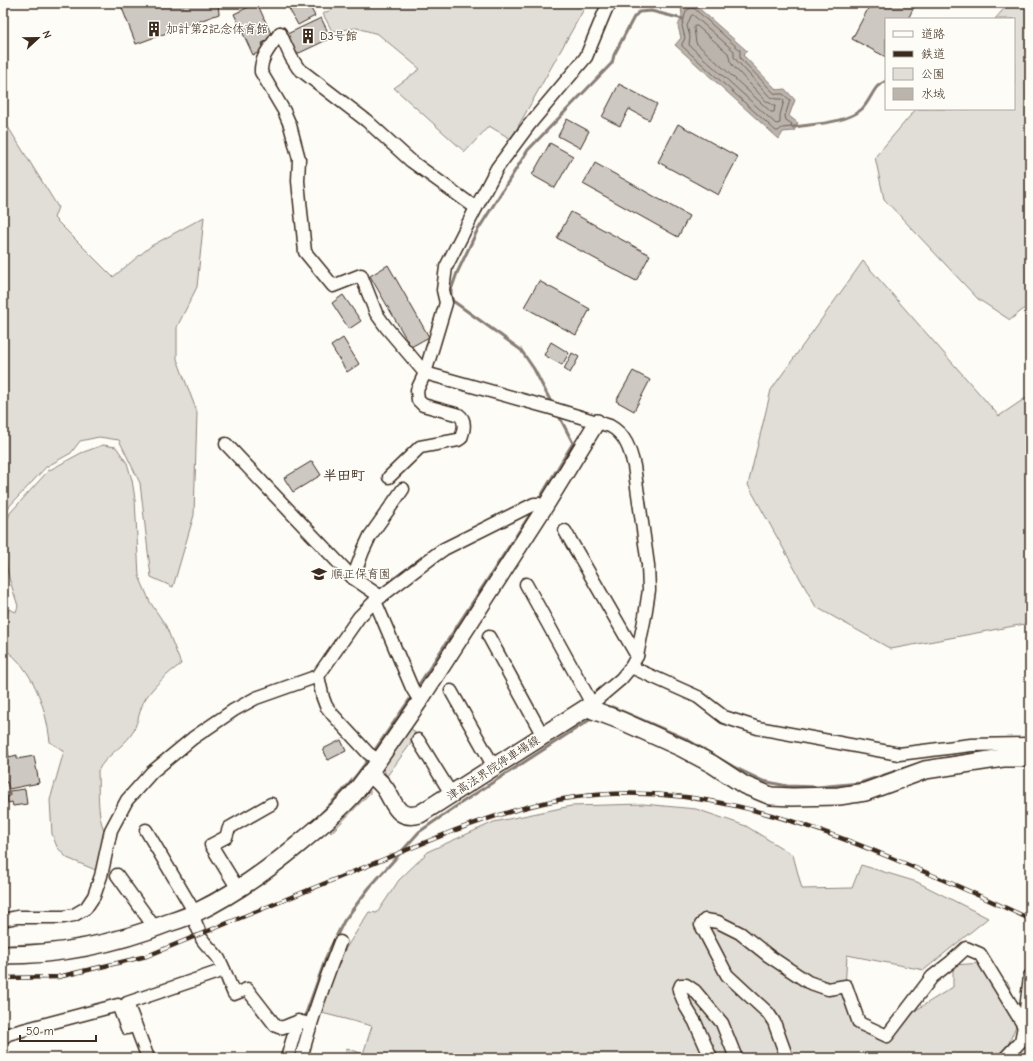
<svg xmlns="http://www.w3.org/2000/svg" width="1033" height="1061" font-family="'Comic Neue','Klee One',sans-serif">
  <rect width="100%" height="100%" fill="#fdfcf7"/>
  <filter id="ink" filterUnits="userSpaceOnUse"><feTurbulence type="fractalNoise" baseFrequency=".025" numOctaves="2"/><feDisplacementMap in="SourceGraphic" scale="8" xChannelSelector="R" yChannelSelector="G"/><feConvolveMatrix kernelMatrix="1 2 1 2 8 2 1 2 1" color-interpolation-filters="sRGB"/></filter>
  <g filter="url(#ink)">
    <g fill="#e1ded7" stroke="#8e847a">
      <polygon points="343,3 576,3 584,9 511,139 489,126 465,152 394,88 420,69 378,34 357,28 332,31 323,14"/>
      <polygon points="1009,3 1030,3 1030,304 1010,320 978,299 884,199 875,157 916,109 1014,109 1014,19 995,19"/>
      <polygon points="3,119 58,207 54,218 113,277 151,246 204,217 197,287 177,327 177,359 197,412 194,515 173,587 151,577 140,483 119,440 99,437 80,441 71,453 46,467 5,511 3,516"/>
      <polygon points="863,261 999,416 1030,395 1030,623 891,649 816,607 748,485 771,390"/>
      <path d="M103,445L116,447L127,463L132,480L135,499L139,576L150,602L166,626L181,664C168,673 150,689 143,703C139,713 137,726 131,735C122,748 105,756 98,771C99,789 96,820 107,835L98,871L67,858L57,847L52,834L50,800L64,751L50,742C46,707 33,668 3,648V625L9,609L16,612L18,606L9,578L4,552L3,532L10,513L48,471L81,453Z"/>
      <polygon points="410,727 417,735 387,776 382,767"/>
      <polygon points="367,788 370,790 370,793 331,833 330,831 335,827 343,812"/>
      <polygon points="643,804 696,809 746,826 793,855 802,889 852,888 861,865 917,882 988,918 924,970 847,955 845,990 858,1027 886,1043 916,1010 953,987 953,965 983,963 1008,983 1021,1014 1006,1050 991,1058 942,1058 935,1054 934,1058 345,1058 347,1048 363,1054 372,1026 318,1012 332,970 369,912 377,913 399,880 429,851 494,822 571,806"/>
    </g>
    <polygon fill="#bbb4ad" stroke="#887d74" points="693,3 747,51 743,55 777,90 785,89 795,100 789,116 798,123 794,131 783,132 779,139 675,45 681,38 678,26 682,16 681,6 686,6"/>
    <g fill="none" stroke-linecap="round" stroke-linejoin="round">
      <g stroke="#6e6157" stroke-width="1">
        <polygon points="692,8 695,9 740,50 740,58 774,93 777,94 783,94 790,100 785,116 786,120 792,124 791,127 782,128 778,131 776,131 682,46 682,44 685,38 682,26 686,11"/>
        <polygon points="693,15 734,51 734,57 737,61 770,97 776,99 782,99 784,101 780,115 780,123 776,124 689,45 690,37 687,26 691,16"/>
        <polygon points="695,26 697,26 728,53 730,61 733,66 766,101 775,106 774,112 771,112 696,43 694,28"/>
      </g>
      <g stroke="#887d74" stroke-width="3">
        <path d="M793,127C813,124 847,123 862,109C868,103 871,95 876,88C878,85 883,83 886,81"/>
        <polyline points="552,404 534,369 521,350 453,301 451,296 451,290 457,273 476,233 528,150 612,63 614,55 634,17 639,12 651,11 683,19"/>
        <polyline points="538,501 573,443 558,414"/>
        <polyline points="314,685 317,699"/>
        <polyline points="416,689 533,510"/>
        <polyline points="606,707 612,707 686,739 734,767 763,781 787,786 818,787 860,783 915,765"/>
        <polyline points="372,754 412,696"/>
        <polyline points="942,759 968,755"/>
        <path d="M312,823C333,802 353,782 369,758"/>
        <polyline points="194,904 227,886"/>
        <polyline points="170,914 189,906"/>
        <polyline points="10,946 52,944"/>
        <polyline points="304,1019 327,955 344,921 369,888 419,832 461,803 594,717"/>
        <polyline points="293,1058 296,1048"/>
      </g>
    </g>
    <g fill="#cdc8c2" stroke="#3b2a1e">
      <polygon points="120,3 218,3 219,14 136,44"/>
      <polygon points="257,3 273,38 262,43 265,50 253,55 234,14"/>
      <polygon points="286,3 308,3 315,16 298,25"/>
      <polygon points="871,3 916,3 908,19 886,19 886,57 852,39"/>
      <polygon points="321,18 331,38 295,55 285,35"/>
      <polygon points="619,84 657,104 649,120 629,109 620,126 602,117"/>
      <polygon points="567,119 589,131 580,148 558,136"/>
      <polygon points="678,124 738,157 718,195 658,162"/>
      <polygon points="550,143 573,156 555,188 532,175"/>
      <polygon points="595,163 689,216 678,237 583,184"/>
      <polygon points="571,212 650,255 636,281 557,238"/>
      <polygon points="388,265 429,337 411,347 370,276"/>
      <polygon points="539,281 590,309 576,335 524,307"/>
      <polygon points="343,295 361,321 349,329 332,303"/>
      <polygon points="343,338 359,364 347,372 331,346"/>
      <polygon points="551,342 569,353 562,365 544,355"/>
      <polygon points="572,353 579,357 570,373 564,369"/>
      <polygon points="633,371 650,380 634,411 616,401"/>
      <polygon points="312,461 321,475 293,492 284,478"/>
      <polygon points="341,740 346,751 328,760 323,749"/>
      <polygon points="7,746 9,757 17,755 17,759 34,756 39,783 9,789 7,782 3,783 3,762 5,762 3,747"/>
      <polygon points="25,789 27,804 13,806 12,802 8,803 7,797 10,796 9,791"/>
    </g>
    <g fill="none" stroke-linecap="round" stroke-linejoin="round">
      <g stroke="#3b2a1e" stroke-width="15">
        <g id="minor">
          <path d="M280,33C272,45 260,57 261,72L284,111L290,125L299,159L298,181L305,252L333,286L361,275L376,313L386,327L425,373L417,390L418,400L423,405L459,415C466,420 464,430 461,438L458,440L420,447L389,477"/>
          <polyline points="280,33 291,57 298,68 367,121 411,161 476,208"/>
          <polyline points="226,444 353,578 381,597"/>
          <polyline points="565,531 637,656"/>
          <polyline points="353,578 363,551 370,536 403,489"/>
          <polyline points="526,584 592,704"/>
          <polyline points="375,601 412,688 420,701"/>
          <polyline points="489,637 543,736"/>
          <polyline points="631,667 698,697 724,717 758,728 899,754 971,745 1030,744"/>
          <polyline points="318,676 323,698 326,706 333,715 368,753 379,761"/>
          <polyline points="451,691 494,767"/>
          <path d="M588,707L621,679L631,667L637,656L645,616L649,590L648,565L634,466C630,449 625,434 610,426L551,408L425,373L446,303L443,290L446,267L476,208L497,168L529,125L586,57L606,9L612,3"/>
          <polyline points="418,740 452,795"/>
          <polyline points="146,830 195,913"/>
          <polyline points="117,875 155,928"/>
          <polyline points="238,889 211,845 226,837 229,828 271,804"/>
          <polyline points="192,914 199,931"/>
          <polyline points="3,920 17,917 64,917 74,915 86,908 94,896 101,876 111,830 127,800 152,772 193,738 234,710 256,698 318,676 359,617 375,601 434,556 444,549 534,504 539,504 545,507"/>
          <path d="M202,939C207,947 214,951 219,959C225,970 229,983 234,994L247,989L275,1025C283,1031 288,1024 297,1022C301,1021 306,1023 310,1025"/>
          <polyline points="3,1038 8,1034 118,1005 127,1028 135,1026"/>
          <polyline points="148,1058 127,1003 224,970"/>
          <polyline points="287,1058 298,1021"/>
          <path d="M301,1058C312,1018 325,980 340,942"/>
          <polyline points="711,1058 695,1022 686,1007 679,990 681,985 686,985 695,991 722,1023 736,1058"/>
          <polyline points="787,1058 774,1022 768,1013 727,975 701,925 705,920 718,922 740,933 769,956 808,982 828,989 846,986 859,1023 887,1036 932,977 951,962 966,948 980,954 1024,1026"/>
          <polyline points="1005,1058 1021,1041 1024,1026 1030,976"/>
        </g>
      </g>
      <g stroke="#3b2a1e" stroke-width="18">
        <polyline id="tertiary" points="370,773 420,701 545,507 597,422"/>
      </g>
      <g stroke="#3b2a1e" stroke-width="20">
        <path id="secondary" d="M3,955C60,955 115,944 168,923C178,920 188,917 197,912C234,894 268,870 300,843C317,829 334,815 349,799C357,791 363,782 370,773C375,778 380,782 384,787C395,802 396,821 420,814L588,707L593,710L622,721L682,748L712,764L744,785L771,796L792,797L839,796L865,792L925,770L1003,758H1030"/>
      </g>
      <use href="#minor" stroke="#fdfcf7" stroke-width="12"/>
      <use href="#tertiary" stroke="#fdfcf7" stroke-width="15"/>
      <use href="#secondary" stroke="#fdfcf7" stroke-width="17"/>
      <g stroke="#3b2a1e" stroke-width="4.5">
        <path id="rail" d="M3,978L58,977L147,956L453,831C494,816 533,803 576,797C687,782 793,817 894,859C940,878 985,898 1030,919"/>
      </g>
      <use href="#rail" stroke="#fdfcf7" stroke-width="3" stroke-dasharray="9" stroke-linecap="butt"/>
    </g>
  </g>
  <defs>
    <g id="building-bare" transform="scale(1.2)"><path d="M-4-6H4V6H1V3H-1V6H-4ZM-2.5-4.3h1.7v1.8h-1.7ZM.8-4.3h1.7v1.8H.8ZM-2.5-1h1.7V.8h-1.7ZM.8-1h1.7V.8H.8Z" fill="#3b2a1e" stroke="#fdfcf7" stroke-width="2.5" paint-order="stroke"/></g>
    <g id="school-bare" transform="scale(1.2)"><path d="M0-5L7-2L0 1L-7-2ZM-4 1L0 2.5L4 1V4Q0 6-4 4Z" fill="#3b2a1e" stroke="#fdfcf7" stroke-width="2.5" paint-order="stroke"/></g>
  </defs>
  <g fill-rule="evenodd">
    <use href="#building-bare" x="154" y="29"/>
    <use href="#building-bare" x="308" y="36"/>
    <use href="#school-bare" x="319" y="574"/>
  </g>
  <g text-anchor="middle" stroke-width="3" stroke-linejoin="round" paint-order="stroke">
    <g font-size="12" fill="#3b2a1e" stroke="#fdfcf7" text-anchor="start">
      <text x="166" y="33">加計第2記念体育館</text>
      <text x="320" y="40">D3号館</text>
      <text x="331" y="578">順正保育園</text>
    </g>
    <g font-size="12" fill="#3b2a1e" stroke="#fdfcf7">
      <text transform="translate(493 768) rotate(-33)" y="4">津高法界院停車場線</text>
    </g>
    <g font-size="14" font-weight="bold" fill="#3b2a1e" stroke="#fdfcf7">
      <text x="344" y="480">半田町</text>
    </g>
  </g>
  <rect width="1033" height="1061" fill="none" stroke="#fdfcf7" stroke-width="16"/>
  <rect x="8" y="8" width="1017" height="1045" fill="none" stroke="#3b2a1e" stroke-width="1.5" filter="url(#ink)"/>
  <rect x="885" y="18" width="130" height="92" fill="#fdfcf7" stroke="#afa8a0"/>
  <rect x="893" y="31" width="20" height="6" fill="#fdfcf7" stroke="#afa8a0"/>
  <text x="921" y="38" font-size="12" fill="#3b2a1e">道路</text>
  <rect x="893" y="51" width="20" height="6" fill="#3b2a1e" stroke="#afa8a0"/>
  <text x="921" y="58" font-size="12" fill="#3b2a1e">鉄道</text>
  <rect x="893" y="68" width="20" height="12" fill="#e1ded7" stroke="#afa8a0"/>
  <text x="921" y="78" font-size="12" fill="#3b2a1e">公園</text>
  <rect x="893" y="88" width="20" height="12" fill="#bbb4ad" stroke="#afa8a0"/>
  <text x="921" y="98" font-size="12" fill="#3b2a1e">水域</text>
  <g transform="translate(38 38) rotate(68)" stroke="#fdfcf7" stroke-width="3" paint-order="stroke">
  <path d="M0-3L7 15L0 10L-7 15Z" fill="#3b2a1e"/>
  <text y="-6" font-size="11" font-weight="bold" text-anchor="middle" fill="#3b2a1e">N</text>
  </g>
  <path d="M20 1035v6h76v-6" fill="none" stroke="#3b2a1e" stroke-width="2"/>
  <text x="26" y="1035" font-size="12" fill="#3b2a1e" stroke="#fdfcf7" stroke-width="3" paint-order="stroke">50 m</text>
</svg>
